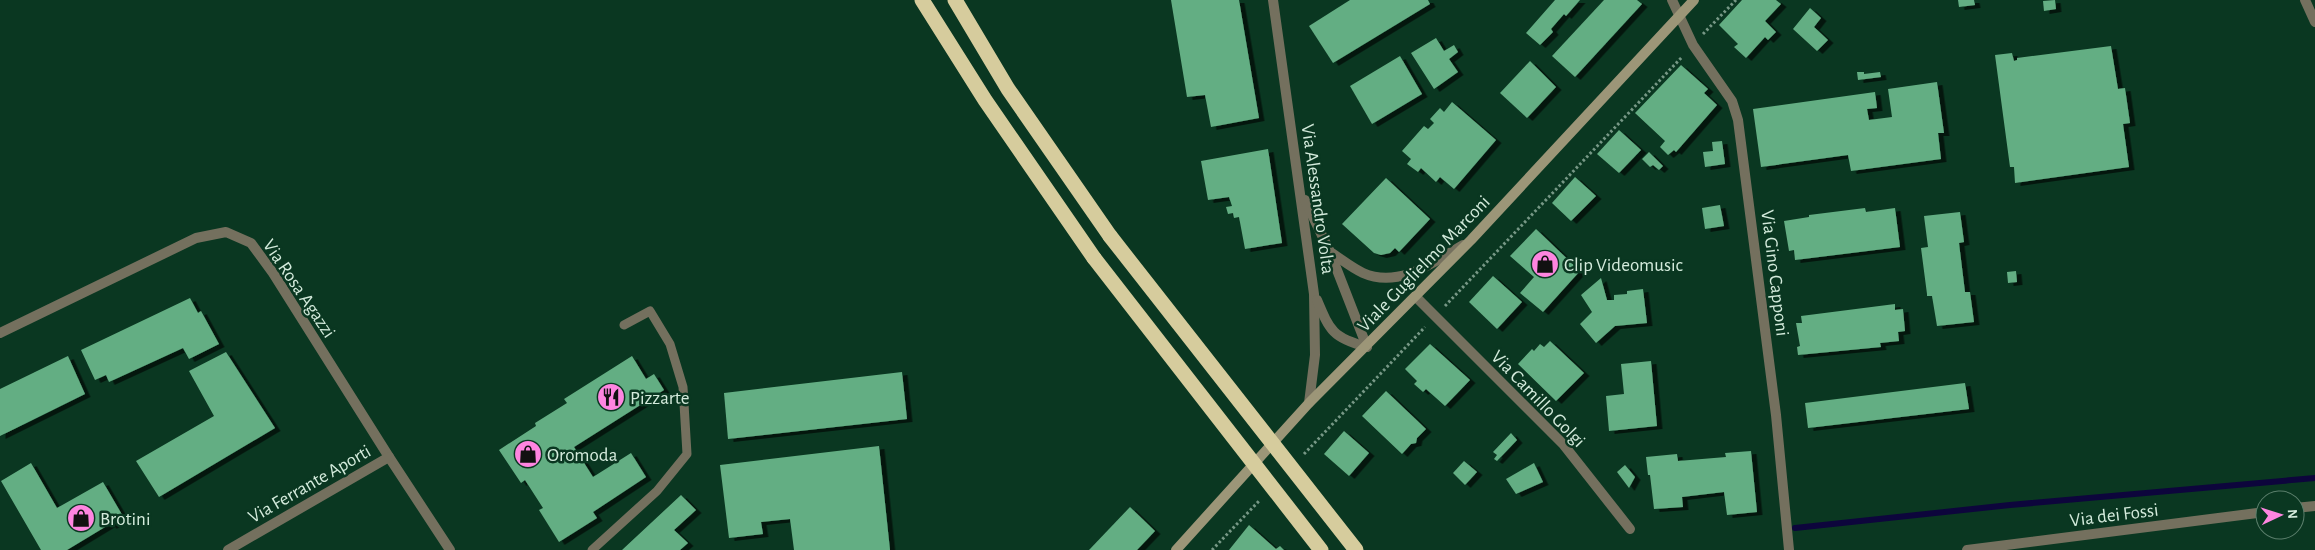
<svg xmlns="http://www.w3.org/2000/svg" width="2315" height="550" font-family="'Alegreya Sans',sans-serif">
  <defs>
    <filter id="shadow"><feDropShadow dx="5.5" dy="3" stdDeviation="0" flood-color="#0009"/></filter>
  </defs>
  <rect width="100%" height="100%" fill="#0a3721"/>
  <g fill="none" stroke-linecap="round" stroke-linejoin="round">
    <polyline stroke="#0d053c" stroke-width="6" points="1795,528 2010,505 2315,478"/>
  </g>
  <g fill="#64ae83" filter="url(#shadow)">
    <polygon points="1171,0 1239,0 1259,118 1211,127 1205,95 1187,97"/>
    <polygon points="1350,0 1428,0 1430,4 1333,63 1309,26"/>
    <polygon points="1555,0 1580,0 1566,16 1564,14 1551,29 1553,32 1540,45 1526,33"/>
    <polygon points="1604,0 1637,0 1642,4 1575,77 1552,56"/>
    <polygon points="1742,0 1776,0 1781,4 1765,21 1776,32 1768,40 1765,37 1746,58 1734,47 1738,44 1719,25"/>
    <polygon points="1958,0 1974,0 1975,5 1959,7"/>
    <polygon points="2055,0 2056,9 2044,11 2043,1"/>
    <polygon points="1810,8 1821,18 1814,27 1828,40 1817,51 1793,29"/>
    <polygon points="1436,38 1444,51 1454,45 1458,52 1449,59 1458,72 1434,89 1411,53"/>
    <polygon points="2111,46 2118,89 2125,88 2130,123 2123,124 2129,167 2015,183 2014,167 2010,167 1995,55 2012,53 2014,61 2017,60 2017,58"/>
    <polygon points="1400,56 1422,94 1372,124 1350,86"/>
    <polygon points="1530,61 1556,87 1527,118 1500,93"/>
    <polygon points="1681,65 1708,89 1704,93 1717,105 1676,152 1674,150 1668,155 1660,147 1665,141 1635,113"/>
    <polygon points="1857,72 1864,72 1864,74 1880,72 1881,77 1858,80"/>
    <polygon points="1937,82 1944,133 1938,133 1941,159 1851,171 1848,155 1761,167 1753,109 1875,92 1877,108 1867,109 1869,120 1892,117 1888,89"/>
    <polygon points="1452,102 1496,140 1454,189 1440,177 1436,182 1421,168 1418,172 1407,164 1411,159 1402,151 1424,126 1428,129 1434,123 1430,119 1440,108 1444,112"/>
    <polygon points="1619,130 1641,150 1619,173 1597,154"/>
    <polygon points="1722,141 1725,164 1705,167 1703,152 1713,151 1712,142"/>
    <polygon points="1268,149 1282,243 1245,249 1239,217 1234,218 1233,213 1228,214 1226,207 1232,206 1229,197 1208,200 1201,161"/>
    <polygon points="1649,152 1663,166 1659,170 1653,165 1650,167 1642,159"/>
    <polygon points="1575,177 1596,196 1571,221 1552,203"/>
    <polygon points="1386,178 1430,219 1399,252 1395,248 1390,253 1381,255 1374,253 1342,224"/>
    <polygon points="1720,205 1724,226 1705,229 1702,208"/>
    <polygon points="1865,208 1866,212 1895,208 1900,247 1795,260 1794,250 1789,251 1784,221 1809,217 1809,215"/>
    <polygon points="1960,212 1964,242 1959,243 1965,292 1970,292 1974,322 1937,326 1932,296 1927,296 1927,294 1921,248 1928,247 1924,216"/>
    <polygon points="1536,229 1580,271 1543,312 1520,293 1534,277 1510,256"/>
    <polygon points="2016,271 2017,282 2008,283 2007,272"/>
    <polygon points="1493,276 1522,302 1497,329 1469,302"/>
    <polygon points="1601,278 1607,300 1614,300 1614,295 1627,294 1627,291 1643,289 1647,323 1615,326 1596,343 1580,324 1592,312 1581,295"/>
    <polygon points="190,298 198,313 201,311 219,344 189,359 183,348 109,382 106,375 95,380 81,350"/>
    <polygon points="1895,304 1895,310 1903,309 1905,331 1898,332 1899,341 1880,343 1881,347 1798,355 1797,347 1800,346 1796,323 1802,323 1801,316"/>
    <polygon points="1550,341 1584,373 1556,401 1518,364 1532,349 1534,351 1540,344 1544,347"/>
    <polygon points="1430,344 1470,380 1445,406 1426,389 1423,392 1414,384 1417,381 1405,369"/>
    <polygon points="226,352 275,428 159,497 136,461 214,416 189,371"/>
    <polygon points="68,356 85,394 0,436 0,389"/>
    <polygon points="632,356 646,379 654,374 664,390 574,447 593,477 631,453 646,477 593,512 597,518 559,542 539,510 543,508 525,480 521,483 499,450 536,426 535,423 567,403 564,399"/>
    <polygon points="1651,361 1657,426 1609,431 1606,396 1624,394 1621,364"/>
    <polygon points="902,372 907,419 728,439 724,393"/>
    <polygon points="1965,383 1969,409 1808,428 1805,403"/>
    <polygon points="1386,391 1426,429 1417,438 1416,443 1411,444 1402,454 1362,416"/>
    <polygon points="1344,431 1369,453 1349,476 1324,454"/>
    <polygon points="1511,433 1517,440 1497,461 1494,459 1497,455 1493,452"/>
    <polygon points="879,446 890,550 794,550 790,519 761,522 763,534 729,538 720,465"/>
    <polygon points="1751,451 1757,512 1727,515 1724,492 1682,497 1683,507 1654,509 1650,475 1648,475 1646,457 1677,454 1678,461 1726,457 1725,453"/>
    <polygon points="1464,461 1477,472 1465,485 1453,473"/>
    <polygon points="31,463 57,508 103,482 124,518 111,526 110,524 67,550 41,550 1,481"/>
    <polygon points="1534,463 1543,482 1516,494 1506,479"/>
    <polygon points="1625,465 1635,477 1629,488 1617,472"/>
    <polygon points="681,495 696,510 674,530 688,543 680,550 622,550"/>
    <polygon points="1130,507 1155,531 1137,550 1089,550"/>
    <polygon points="1249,525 1276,549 1280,546 1284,550 1229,550"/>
  </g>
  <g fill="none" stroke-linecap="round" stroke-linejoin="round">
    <g stroke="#779886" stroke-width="3" stroke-dasharray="2.5 2.5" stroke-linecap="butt">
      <polyline points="1703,34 1736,0"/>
      <polyline points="1445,306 1682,57"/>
      <polyline points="1304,454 1425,327"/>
      <polyline points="1212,550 1260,500"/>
    </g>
    <polyline stroke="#74705e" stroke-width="9" points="592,550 657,491 687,454 683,387 670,344 650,311 624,325"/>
    <g stroke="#74705e" stroke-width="10">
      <polyline points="1273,0 1314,294 1315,355 1309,403"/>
      <polyline points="1672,0 1693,45 1732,101 1738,120 1776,415 1789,550"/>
      <polyline points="2305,0 2315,22"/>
      <polyline points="1305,200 1330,252 1367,347"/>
      <path d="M1330,252C1341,259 1352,268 1363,273C1399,289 1434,262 1463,245"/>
      <polyline points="1416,297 1563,444 1630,529"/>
      <path d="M1317,300C1330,331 1333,338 1367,347"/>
      <polyline points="0,333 196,238 226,232 251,243 273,273 389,457 450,550"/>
      <polyline points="2295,508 2315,506"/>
      <polyline points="228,550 389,457"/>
      <polyline points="1967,550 2265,512"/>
    </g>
    <polyline stroke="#9c9678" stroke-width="10" points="1176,550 1309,403 1471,240 1694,0"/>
    <g stroke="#d6cc9d" stroke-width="15">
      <polyline points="922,0 985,100 1094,258"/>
      <polyline points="955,0 1008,89 1110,236"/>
    </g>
    <g stroke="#d6cc9d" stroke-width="15">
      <polyline points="1110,236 1356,550"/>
      <polyline points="1094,258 1321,550"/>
    </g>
  </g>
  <defs>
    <g id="shop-disc" transform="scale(1.4375)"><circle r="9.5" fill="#fe85e0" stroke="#0a3721"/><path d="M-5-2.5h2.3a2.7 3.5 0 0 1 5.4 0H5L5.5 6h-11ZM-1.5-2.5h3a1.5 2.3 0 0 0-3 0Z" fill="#111"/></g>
    <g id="restaurant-disc" transform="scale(1.4375)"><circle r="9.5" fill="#fe85e0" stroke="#0a3721"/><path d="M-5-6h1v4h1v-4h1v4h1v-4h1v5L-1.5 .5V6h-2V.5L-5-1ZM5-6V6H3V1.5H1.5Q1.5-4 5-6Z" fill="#111"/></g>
  </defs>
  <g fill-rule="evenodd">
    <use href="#shop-disc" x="1545" y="264"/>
    <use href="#restaurant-disc" x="611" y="397"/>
    <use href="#shop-disc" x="528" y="454"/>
    <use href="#shop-disc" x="81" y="518"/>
  </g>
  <g text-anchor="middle" stroke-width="5" stroke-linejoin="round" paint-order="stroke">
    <g font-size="19" fill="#d4ebdc" stroke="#0a3721">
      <text transform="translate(1319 199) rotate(82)" y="7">Via Alessandro Volta</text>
      <text transform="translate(1423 263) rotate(-46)" y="7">Viale Guglielmo Marconi</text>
      <text transform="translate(1776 273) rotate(83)" y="7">Via Gino Capponi</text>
      <text transform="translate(300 288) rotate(56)" y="7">Via Rosa Agazzi</text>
      <text transform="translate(1539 398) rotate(46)" y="7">Via Camillo Golgi</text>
      <text transform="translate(309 483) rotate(-30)" y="7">Via Ferrante Aporti</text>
      <text transform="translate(2114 514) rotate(-7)" y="7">Via dei Fossi</text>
    </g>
    <g font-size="19" fill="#d4ebdc" stroke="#0a3721" text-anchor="start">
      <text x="1564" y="271">Clip Videomusic</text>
      <text x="630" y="404">Pizzarte</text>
      <text x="547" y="461">Oromoda</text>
      <text x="100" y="525">Brotini</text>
    </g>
  </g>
  <g transform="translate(2280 515) rotate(86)"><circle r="24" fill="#0a3721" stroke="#5b7f6c"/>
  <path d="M0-4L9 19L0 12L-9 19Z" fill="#fe85e0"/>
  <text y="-8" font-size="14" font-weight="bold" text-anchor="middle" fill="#d4ebdc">N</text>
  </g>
</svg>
